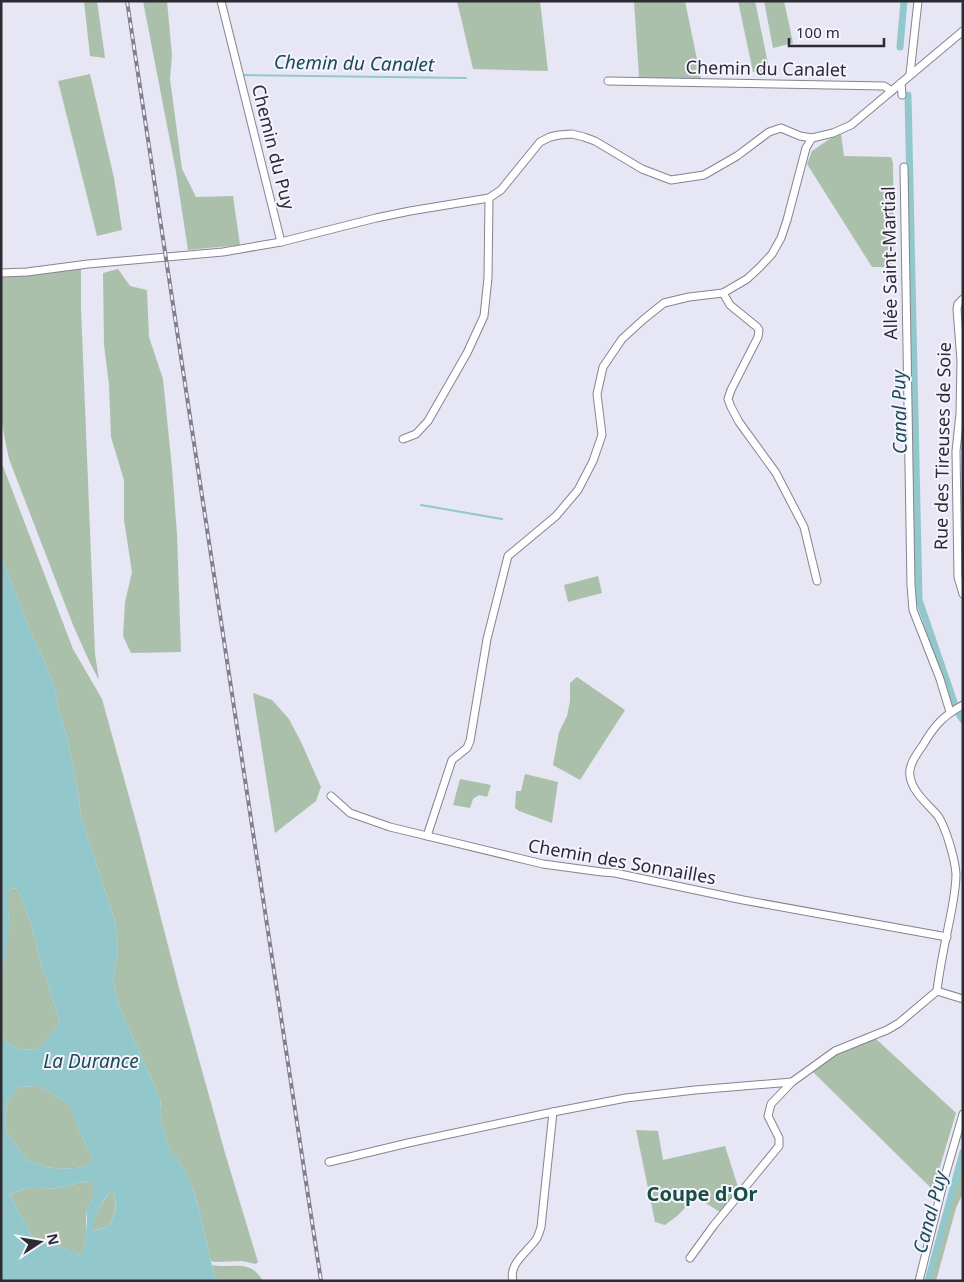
<svg xmlns="http://www.w3.org/2000/svg" width="964" height="1282" font-family="'Noto Sans',sans-serif">
  <rect width="100%" height="100%" fill="#e7e6f4"/>
  <g fill="#abc0ab">
    <polygon points="84,1 97,1 105,58 90,56"/>
    <polygon points="143,1 167,1 172,55 170,79 182,169 196,197 233,196 240,245 188,250 176,172"/>
    <polygon points="457,1 540,1 548,71 473,69"/>
    <polygon points="634,1 685,1 701,79 639,78"/>
    <polygon points="738,1 755,1 770,73 753,72"/>
    <polygon points="764,1 784,1 793,43 773,48"/>
    <polygon points="90,74 114,178 122,230 97,236 58,81"/>
    <polygon points="841,134 844,156 891,157 893,163 894,262 887,267 872,267 807,164 812,151 828,140"/>
    <polygon points="81,269 81,308 95,654 99,680 90,663 73,625 9,459 4,435 1,414 1,277"/>
    <polygon points="118,269 130,286 147,290 149,337 163,379 172,468 177,534 181,652 131,653 123,636 125,602 132,572 124,520 124,480 111,437 109,385 104,345 103,273"/>
    <polygon points="1,461 73,649 102,699 138,829 179,988 225,1153 258,1262 256,1264 242,1261 215,1262 211,1261 198,1205 189,1178 180,1163 168,1147 162,1124 160,1098 119,1006 113,980 118,948 115,921 81,817 78,793 67,737 59,712 55,688 44,660 32,635 1,556"/>
    <polygon points="598,576 602,593 568,602 564,585"/>
    <polygon points="577,677 625,710 580,780 553,765 559,732 567,716 570,701 570,683"/>
    <polygon points="253,693 272,700 289,719 302,744 321,787 316,801 275,833"/>
    <polygon points="525,774 558,782 552,823 519,811 515,808 516,791 521,791"/>
    <polygon points="460,779 491,785 487,797 479,795 473,799 470,808 453,805"/>
    <path d="M10,888L17,889L31,923L43,971L48,984L60,1022C55,1028 46,1044 40,1047C28,1054 9,1047 1,1036V975L3,968L9,915L7,902Z"/>
    <polygon points="875,1038 956,1113 933,1190 813,1072 835,1054"/>
    <polygon points="39,1086 67,1103 74,1111 78,1129 91,1154 94,1162 88,1165 77,1168 60,1169 47,1167 27,1160 7,1134 5,1122 7,1103 18,1087"/>
    <polygon points="636,1130 658,1131 663,1160 725,1146 739,1190 720,1212 696,1197 677,1216 665,1225 655,1222"/>
    <polygon points="963,1157 963,1193 956,1208 936,1281 930,1281"/>
    <polygon points="89,1181 94,1187 94,1198 86,1210 86,1234 84,1249 79,1255 73,1250 68,1250 58,1246 42,1243 34,1239 9,1194 31,1187 41,1187 52,1189"/>
    <path d="M112,1190C119,1205 115,1212 109,1226L93,1231C92,1215 102,1202 112,1190Z"/>
    <path d="M212,1265C232,1269 250,1258 263,1281H217L214,1274Z"/>
  </g>
  <path fill="#92c8cc" fill-rule="evenodd" d="M1,556L32,635L44,660L55,688L59,712L67,737L78,793L81,817L115,921L118,948L113,980L119,1006L160,1098L162,1124L168,1147L180,1163L189,1178L198,1205L214,1274L217,1281H1V1036C9,1047 28,1054 40,1047C44,1045 56,1027 60,1022L48,984L43,971L31,923L17,889L10,888C7,903 9,910 9,924C9,941 6,958 1,975ZM39,1086L67,1103L73,1111L78,1129L91,1154L93,1162L88,1165L77,1168L60,1169L47,1167L27,1160L7,1134L5,1122L7,1103L18,1087ZM89,1181L94,1187V1198L86,1210L87,1221L84,1249L79,1255L73,1250H68L58,1246L42,1243L34,1239L9,1194L31,1187H41L52,1189ZM112,1190C119,1204 115,1213 109,1226L94,1231C92,1216 102,1201 112,1190Z"/>
  <g fill="none" stroke-linecap="round" stroke-linejoin="round">
    <g stroke="#92c8cc" stroke-width="2">
      <polyline points="241,75 466,78"/>
      <polyline points="421,505 502,519"/>
    </g>
    <g stroke="#92c8cc" stroke-width="7">
      <polyline points="900,47 904,1"/>
      <polyline points="908,95 919,600 957,711 963,720"/>
      <polyline points="928,1281 963,1152"/>
    </g>
    <g stroke="#858490" stroke-width="9">
      <g id="minor">
        <polyline points="221,1 281,242"/>
        <polyline points="910,74 918,1"/>
        <polyline points="608,81 884,86 892,91"/>
        <polyline points="901,83 902,95"/>
        <polyline points="904,167 911,585 913,610 940,679 950,712"/>
        <polyline points="1,273 27,272 88,264 223,252 281,242 376,218 410,211 489,198 501,190 540,142 550,137 559,135 572,134 584,137 595,141 642,169 671,180 704,175 737,156 769,132 781,128 800,136 812,138 833,133 851,125 963,31"/>
        <polyline points="723,293 730,305 757,327 759,330 758,337 731,390 728,399 731,407 739,422 776,473 804,527 817,581"/>
        <polyline points="963,299 958,304 957,309 961,361 960,414 956,451 958,577 963,594"/>
        <polyline points="403,439 416,434 428,421 467,353 484,316 488,278 489,198"/>
        <polyline points="331,796 350,813 390,827 543,864 602,872 615,873 743,900 947,937"/>
        <polyline points="427,836 452,760 467,748 470,741 487,639 508,556 556,516 578,490 593,461 602,435 597,394 603,367 622,339 644,319 664,303 689,297 723,293 747,279 760,267 772,254 781,238 787,220 806,148 812,138"/>
        <polyline points="937,991 963,999"/>
        <path d="M329,1162L408,1143L553,1112L626,1098L695,1090L792,1082L835,1051L887,1030L899,1023L937,991C940,963 947,935 952,908C954,897 956,885 956,874C955,859 946,828 938,816C928,804 912,792 910,776C908,765 917,754 923,745C934,726 944,715 963,705"/>
        <polyline points="690,1258 714,1225 779,1146 779,1138 768,1116 771,1104 792,1082"/>
        <path d="M513,1281C508,1263 529,1251 537,1238C539,1234 540,1230 541,1227L553,1112"/>
        <polyline points="919,1281 945,1176 963,1114"/>
      </g>
    </g>
    <use href="#minor" stroke="#fff" stroke-width="7"/>
    <g stroke="#81808a" stroke-width="4">
      <polyline id="rail" points="127,1 321,1281"/>
    </g>
    <use href="#rail" stroke="#f5f3ff" stroke-width="2" stroke-dasharray="5.5" stroke-linecap="butt"/>
  </g>
  <g text-anchor="middle" stroke-width="4" stroke-linejoin="round" paint-order="stroke">
    <g font-size="18" fill="#2c2b31" stroke="#f5f3ff">
      <text transform="translate(766 69) rotate(1)" y="6">Chemin du Canalet</text>
      <text transform="translate(273 147) rotate(76)" y="6">Chemin du Puy</text>
      <text transform="translate(890 263) rotate(-91)" y="6">Allée Saint-Martial</text>
      <text transform="translate(943 446) rotate(-89)" y="6">Rue des Tireuses de Soie</text>
      <text transform="translate(622 862) rotate(10)" y="6">Chemin des Sonnailles</text>
    </g>
    <g font-size="19" font-style="italic" fill="#1b4c4f" stroke="#f5f3ff">
      <text transform="translate(354 63) rotate(1)" y="7">Chemin du Canalet</text>
      <text transform="translate(899 412) rotate(-91)" y="7">Canal Puy</text>
      <text x="91" y="1068">La Durance</text>
      <text transform="translate(930 1212) rotate(-75)" y="7">Canal Puy</text>
    </g>
    <g font-size="20" font-weight="bold" fill="#194e41" stroke="#f5f3ff">
      <text x="702" y="1201">Coupe d'Or</text>
    </g>
  </g>
  <rect width="964" height="1282" fill="none" stroke="#2c2b31" stroke-width="5"/>
  <g transform="translate(40 1242) rotate(78)" stroke="#f5f3ff" stroke-width="4" paint-order="stroke">
  <path d="M0-4L9 19L0 12L-9 19Z" fill="#2c2b31"/>
  <text y="-8" font-size="14" font-weight="bold" text-anchor="middle" fill="#2c2b31">N</text>
  </g>
  <path d="M789 38v8h95v-8" fill="none" stroke="#2c2b31" stroke-width="2.5"/>
  <text x="796" y="38" font-size="15" fill="#2c2b31" stroke="#f5f3ff" stroke-width="4" paint-order="stroke">100 m</text>
</svg>
